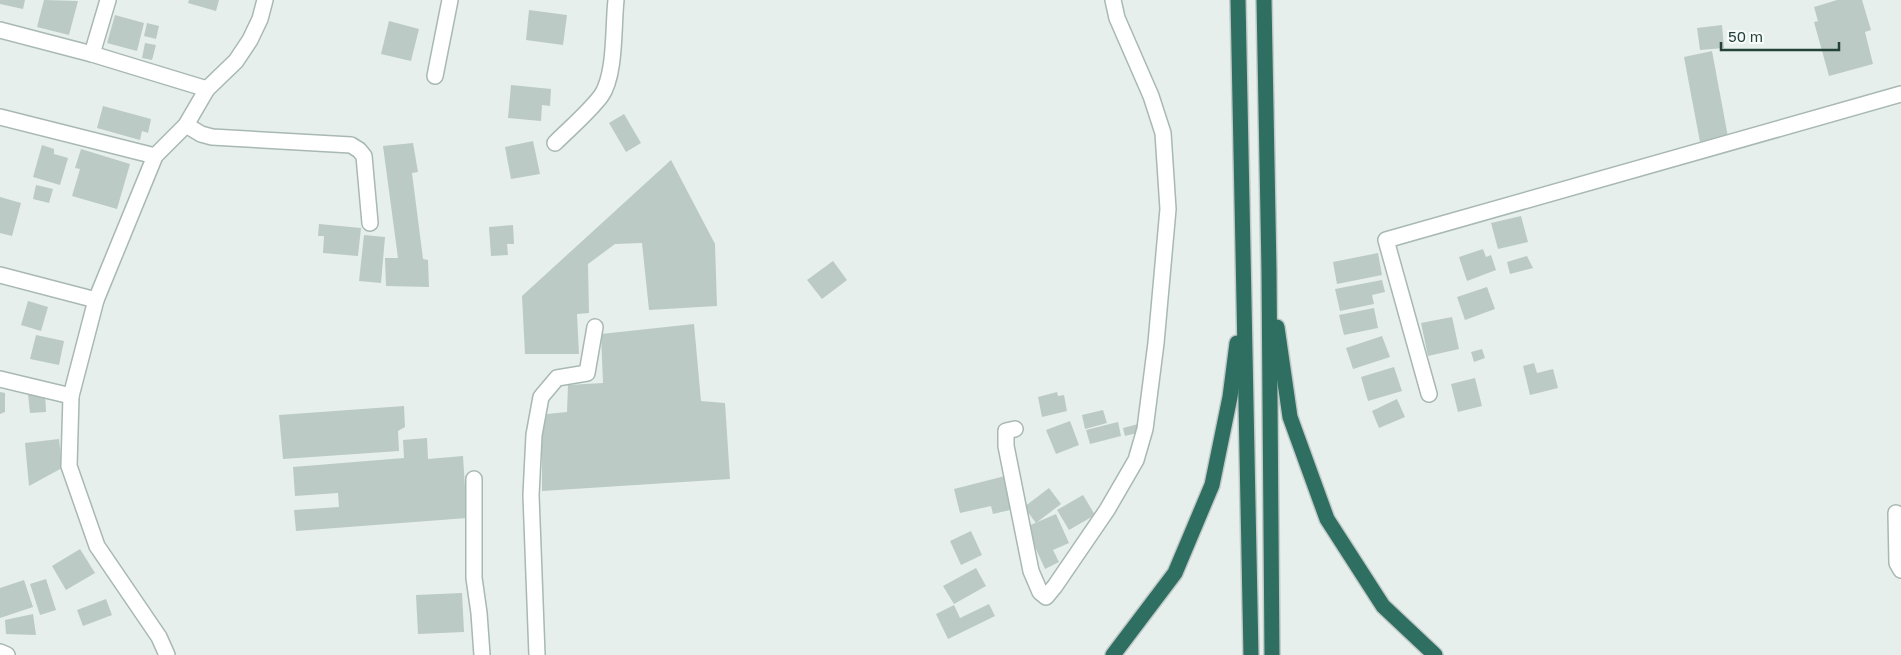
<svg xmlns="http://www.w3.org/2000/svg" width="1901" height="655" font-family="'Golos Text',sans-serif">
  <rect width="100%" height="100%" fill="#e6efeb"/>
  <g fill="#bbcac4">
    <polygon points="0,0 25,0 23,9 0,4"/>
    <polygon points="44,0 78,1 69,35 37,27"/>
    <polygon points="189,0 219,0 216,11 188,3"/>
    <polygon points="1837,0 1862,0 1871,30 1865,32 1873,64 1829,76 1814,22 1818,21 1814,7"/>
    <polygon points="529,10 567,15 563,45 526,40"/>
    <polygon points="115,15 144,23 137,51 107,43"/>
    <polygon points="389,21 419,29 411,61 381,54"/>
    <polygon points="147,23 159,26 156,39 144,36"/>
    <polygon points="1722,25 1724,48 1700,50 1697,28"/>
    <polygon points="145,43 156,45 152,60 142,58"/>
    <polygon points="1712,51 1728,137 1700,142 1684,57"/>
    <polygon points="511,85 551,89 550,106 542,105 541,121 508,118"/>
    <polygon points="103,106 151,119 148,133 142,131 140,140 97,128"/>
    <polygon points="624,114 641,143 626,152 609,123"/>
    <polygon points="533,141 540,174 511,179 505,147"/>
    <polygon points="413,143 418,172 412,173 423,259 428,260 429,287 386,286 385,258 398,258 383,146"/>
    <polygon points="42,145 54,149 54,154 68,158 60,185 33,177"/>
    <polygon points="81,149 130,164 117,209 72,196 80,169 75,168"/>
    <polygon points="671,160 715,244 717,306 649,310 642,243 615,244 588,264 589,313 577,314 579,354 525,354 522,296"/>
    <polygon points="36,185 53,189 49,203 33,199"/>
    <polygon points="0,197 21,203 12,236 0,233"/>
    <polygon points="1521,216 1528,242 1498,249 1491,223"/>
    <polygon points="319,224 361,228 358,256 323,253 324,236 318,236"/>
    <polygon points="513,225 514,244 507,244 508,255 491,256 489,227"/>
    <polygon points="364,235 385,237 381,283 359,281"/>
    <polygon points="1483,249 1486,257 1491,255 1496,270 1467,281 1459,257"/>
    <polygon points="1378,253 1382,275 1337,284 1333,262"/>
    <polygon points="1527,256 1533,268 1510,274 1507,262"/>
    <polygon points="833,261 847,280 822,299 807,280"/>
    <polygon points="1382,280 1385,292 1372,295 1374,304 1340,311 1335,289"/>
    <polygon points="1487,287 1495,309 1465,320 1457,297"/>
    <polygon points="28,301 48,307 41,331 21,325"/>
    <polygon points="1374,308 1378,328 1344,335 1339,315"/>
    <polygon points="1452,317 1459,349 1428,356 1421,323"/>
    <polygon points="694,324 701,401 725,403 730,479 542,491 542,432 547,414 567,412 568,385 603,383 601,334"/>
    <polygon points="36,335 64,341 59,365 30,359"/>
    <polygon points="1382,336 1390,357 1353,369 1346,348"/>
    <polygon points="1482,349 1485,358 1474,362 1471,352"/>
    <polygon points="1534,363 1537,373 1553,369 1558,388 1530,395 1523,366"/>
    <polygon points="1394,367 1402,391 1368,401 1361,377"/>
    <polygon points="1475,378 1482,406 1458,412 1451,384"/>
    <polygon points="0,392 5,393 5,412 0,414"/>
    <polygon points="45,392 46,412 30,413 28,394"/>
    <polygon points="1057,392 1058,396 1064,395 1067,411 1042,417 1038,397"/>
    <polygon points="1397,399 1405,417 1379,428 1372,411"/>
    <polygon points="404,406 405,427 398,431 399,451 283,459 279,415"/>
    <polygon points="1103,410 1107,423 1085,429 1082,415"/>
    <polygon points="1070,421 1079,445 1056,454 1046,430"/>
    <polygon points="1118,422 1121,436 1090,444 1086,430"/>
    <polygon points="1142,423 1141,432 1125,436 1123,428"/>
    <polygon points="427,438 428,459 463,456 467,518 296,531 294,510 339,507 338,493 295,496 293,467 404,458 403,440"/>
    <polygon points="59,439 62,468 29,486 25,443"/>
    <polygon points="1005,476 1014,509 993,514 991,506 960,513 954,489"/>
    <polygon points="1049,488 1061,504 1036,523 1024,507"/>
    <polygon points="1083,495 1095,515 1069,530 1057,510"/>
    <polygon points="1056,514 1069,543 1053,550 1059,562 1045,569 1026,527"/>
    <polygon points="971,531 982,555 961,565 950,541"/>
    <polygon points="80,549 95,573 66,590 52,566"/>
    <polygon points="976,568 986,586 954,604 943,586"/>
    <polygon points="46,579 56,610 40,615 30,584"/>
    <polygon points="24,580 33,607 0,618 0,588"/>
    <polygon points="462,593 464,632 418,634 416,595"/>
    <polygon points="106,599 112,615 83,626 77,610"/>
    <polygon points="989,604 995,616 948,639 936,614 954,605 960,618"/>
    <polygon points="33,614 36,635 6,634 5,620"/>
  </g>
  <g fill="none" stroke-linecap="round" stroke-linejoin="round">
    <g stroke="#a8b8b2" stroke-width="18">
      <g id="minor">
        <polyline points="0,30 92,54 207,89"/>
        <polyline points="92,54 108,0"/>
        <polyline points="435,76 450,0"/>
        <polyline points="0,117 155,156"/>
        <polyline points="186,125 201,134 212,137 351,145 359,150 364,156 370,223"/>
        <path d="M555,143C570,128 588,113 601,96C616,75 613,26 616,0"/>
        <polyline points="0,275 96,300"/>
        <polyline points="0,379 71,396"/>
        <polyline points="1429,394 1386,240 1901,94"/>
        <polyline points="1015,429 1006,431 1006,446 1031,571 1040,592 1046,597 1055,586 1107,510 1136,460 1145,429 1156,343 1168,209 1163,133 1151,96 1117,18 1113,0"/>
        <polyline points="474,479 474,578 479,613 482,655"/>
        <polyline points="1896,513 1897,563 1901,570"/>
        <polyline points="0,652 7,655"/>
        <polyline points="167,655 159,637 97,546 69,466 71,396 96,300 155,156 186,125 207,89 236,61 250,40 260,19 265,0"/>
        <polyline points="537,655 531,495 534,435 541,397 557,378 587,373 595,327"/>
      </g>
    </g>
    <g stroke="#c2cac8" stroke-width="18">
      <g id="highway">
        <polyline points="1238,0 1251,655"/>
        <polyline points="1264,0 1269,271 1272,655"/>
        <polyline points="1277,327 1290,417 1327,519 1383,606 1435,655"/>
        <polyline points="1113,655 1175,573 1212,485 1230,397 1237,343"/>
      </g>
    </g>
    <use href="#minor" stroke="#fff" stroke-width="15"/>
    <use href="#highway" stroke="#2f6f62" stroke-width="15"/>
  </g>
  <path d="M1721 42v8h118v-8" fill="none" stroke="#24423a" stroke-width="2.5"/>
  <text x="1728" y="42" font-size="15" fill="#24423a" stroke="#f7fbf9" stroke-width="4" paint-order="stroke">50 m</text>
</svg>
